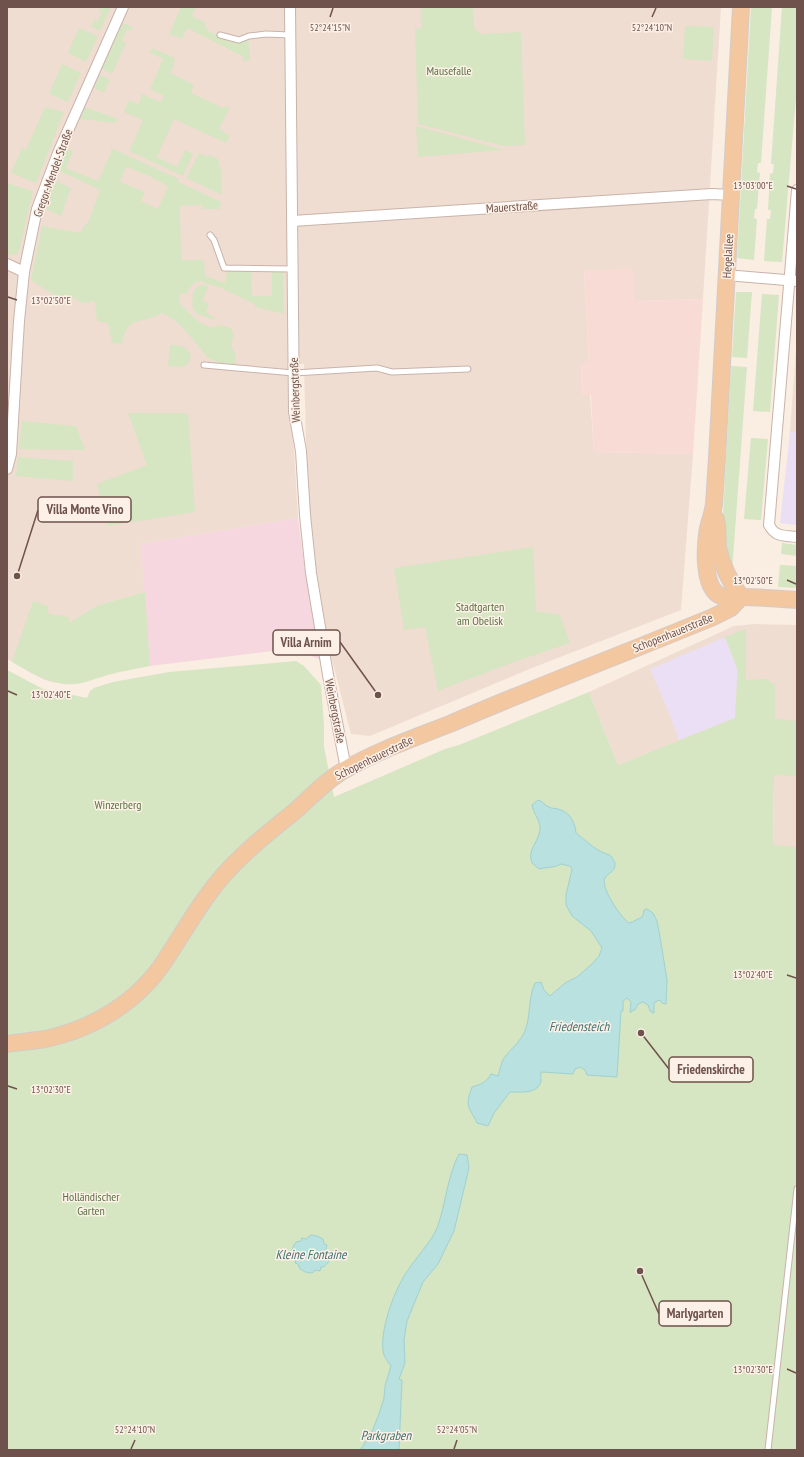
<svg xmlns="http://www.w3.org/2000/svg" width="804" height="1457" font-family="'PT Sans Narrow',sans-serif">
  <rect width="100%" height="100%" fill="#faede2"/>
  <g fill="#f0ddd1">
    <polygon points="7,7 721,7 703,299 635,301 584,271 589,362 581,363 582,395 590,395 594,452 693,454 681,610 532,668 370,736 351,734 330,652 314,557 307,475 304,364 289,364 298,518 141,544 145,592 98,605 55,683 43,679 7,659"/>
    <polygon points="797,335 797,433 790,432"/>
    <polygon points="755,624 797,625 797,1047 773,845 774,796 771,704 618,765 589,692 734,626"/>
  </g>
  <polygon fill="#f9dbd6" points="632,268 635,301 703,299 693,454 594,452 591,395 582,395 581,362 589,362 584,271"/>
  <g fill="#eadff5">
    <polygon points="790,432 797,433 797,525 780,523"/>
    <polygon points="728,636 738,656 735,718 679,740 667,708 650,669"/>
  </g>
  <polygon fill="#f6d6df" points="298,518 305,570 320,659 288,649 150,666 141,544"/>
  <g fill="#d6e5c2" fill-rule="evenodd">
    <polygon points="100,7 111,7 100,31 91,27 94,20 98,21 102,12 99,10"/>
    <path d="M181,7H196L192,16L205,22L207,30C221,38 230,38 246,40L249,42L250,61H243L244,57L187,28L182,39L169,34Z"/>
    <polygon points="421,7 473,7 474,28 480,34 521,32 525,145 503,146 418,124 415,29 421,28"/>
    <polygon points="751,7 772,7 761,163 758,163 757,172 760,173 757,209 755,209 754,218 757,219 754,260 737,258"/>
    <polygon points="782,7 797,7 797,86 782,262 764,261 767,219 770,219 771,210 768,210 770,174 773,173 774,164 771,164"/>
    <polygon points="123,23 133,27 131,31 127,29 122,41 126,43 112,74 102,69"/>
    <polygon points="685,26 714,27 712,61 683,59"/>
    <polygon points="79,28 98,36 86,62 68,53"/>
    <polygon points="152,48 173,57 175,60 171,73 194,85 191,93 223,108 224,106 230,108 219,129 230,136 226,143 174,119 157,157 177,167 185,150 193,154 183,176 129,151 143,120 124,112 129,100 139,104 142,94 160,102 164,96 150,89 163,59 150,53"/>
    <polygon points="62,64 81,73 68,102 49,94"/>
    <polygon points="100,75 110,80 104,93 94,88"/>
    <polygon points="45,107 64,112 36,183 11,173 22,148 26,150"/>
    <polygon points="85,107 118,119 115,123 80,119"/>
    <polygon points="416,126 504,150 418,157"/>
    <path d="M111,148L179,179L178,182L221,202L220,209H203V205L180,206L181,260H204L205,276L225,283L227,271H251L252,296H272V271H283L284,314L255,307V305L252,303L219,287L204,283L203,281C193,281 191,286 186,294H179V303L200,323L213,328L219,325L231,328L234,333L231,347L235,352L236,364L220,363L208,358L183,328L173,319L162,313C141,325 127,314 122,344L112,343L108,323L97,321L95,302L93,301C82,304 82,303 73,297L71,306L31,280L42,226L80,233L84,226L88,223L100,190L58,170L67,149L73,151L66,168L98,181L112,151L110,150ZM126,167L152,177V178L168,186L158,209L141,201L145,192L120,182Z"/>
    <polygon points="199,153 208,157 209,155 218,159 221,171 222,195 186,178"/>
    <polygon points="55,181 71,188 61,216 46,209"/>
    <polygon points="7,183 33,191 19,251 16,255 7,254"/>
    <path d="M204,285L208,286L203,301L209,304L206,312L215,318V320L197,314L193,309C192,299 191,285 204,285Z"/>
    <polygon points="736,292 752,292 747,358 732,357"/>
    <polygon points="762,294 779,295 770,412 753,411"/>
    <polygon points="170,345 182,346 188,350 191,356 189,363 182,367 168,366"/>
    <polygon points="731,366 747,367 732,571 722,535"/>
    <polygon points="128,413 188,413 195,512 108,526 97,484 147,465"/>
    <polygon points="22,421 76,426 85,450 19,449"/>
    <polygon points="751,438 768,439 761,520 744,519"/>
    <polygon points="18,457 73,461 73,481 16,476"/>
    <polygon points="782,543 797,545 797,556 781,554"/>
    <polygon points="533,547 536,611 560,615 570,643 511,663 438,691 425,627 404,630 394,568"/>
    <polygon points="780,565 797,566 797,588 778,587"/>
    <path d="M145,592L150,666C136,669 122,671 108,675C87,681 77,688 54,682C39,679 25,669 12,662L33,601L48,606L47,612L50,614L69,617V623L98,605Z"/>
    <polygon points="746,629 746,680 767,679 775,685 775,719 797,721 797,776 774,775 773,845 797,847 797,1450 7,1450 7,670 43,689 87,698 90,691 94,688 113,682 169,672 296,661 304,666 321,685 324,725 324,747 334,797 445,749 459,745 589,692 618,765 735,718 738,671 725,637"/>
  </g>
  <g fill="#b8e1e0" stroke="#a0d1d1">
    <path d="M538,800C544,802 544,805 549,807C552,809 555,808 558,809C570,812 575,822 576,833C584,839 590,845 598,850C602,853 609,854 612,857C613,859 614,861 615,863C616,871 608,873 605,878C600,887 621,918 629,923C634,922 636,919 641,918L643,915L644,910L647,909L653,913L657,921L660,937L667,980L666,1004L662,1003L660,1000L657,1001L654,1003V1013H652V1011H650L648,1005L643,1002L638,1004L635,1010H632V1012H630L631,1002L627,998L623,1001V1011H621L617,1077L587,1075L585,1070L580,1067L575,1069L573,1074L541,1072C540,1076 542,1081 540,1084C536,1094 518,1092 510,1092L494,1113L488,1126L477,1123C468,1105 465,1107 472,1087C480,1085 487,1082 491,1074L498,1076C500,1070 501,1063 504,1058C511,1049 520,1042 525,1031C531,1015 528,998 535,983L541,982L544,990L550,996L565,983L577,977L593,963L599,956L602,948L591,931L572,916L566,905V895L572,869L570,866L561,864C554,868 547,867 539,869L532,863C531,860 530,856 531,853C533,844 541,836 540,826C539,818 533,813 532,805Z"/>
    <path d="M459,1154L467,1155L469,1168L454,1231L438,1264L423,1282L407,1321L404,1340L405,1363L399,1379L402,1380L399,1450H360L371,1434L379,1414L384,1398L385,1386L391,1366C388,1362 386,1359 384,1355C378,1334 394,1291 406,1273C414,1260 432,1241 437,1228C446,1204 447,1177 459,1154Z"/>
    <path d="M311,1235L317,1236L323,1239L324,1244L327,1245L326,1249C333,1255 330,1263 323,1267H321L320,1271L316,1270L312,1273L305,1272L300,1269L298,1264L295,1263L296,1259C289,1255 292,1248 296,1242L301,1241L302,1238L306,1239Z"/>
  </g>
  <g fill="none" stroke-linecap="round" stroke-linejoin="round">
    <g stroke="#c9b3aa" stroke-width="7">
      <g id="lane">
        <polyline points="220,35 239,40 249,36 266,34 290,35"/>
        <polyline points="210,235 214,240 224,268 293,269"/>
        <polyline points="204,365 294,373 377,368 392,372 468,369"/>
        <polyline points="768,1450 797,1189"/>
      </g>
    </g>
    <g stroke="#c9b3aa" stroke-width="12">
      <g id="street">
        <polyline points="290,7 294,412 301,451 305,515 311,573 328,675 346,769"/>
        <path d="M797,190L769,525C776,538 784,535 797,537"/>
        <polyline points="292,221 712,194 731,195"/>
        <polyline points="7,264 24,272"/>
        <polyline points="726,275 797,281"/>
        <polyline points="7,469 11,454 19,321 24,272 37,209 58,153 123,7"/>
      </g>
    </g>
    <g stroke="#d4cbc9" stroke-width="18">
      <g id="primary">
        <path d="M741,7L717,458C716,473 715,489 714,504C713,514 708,524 707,534C705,550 703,589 721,596C728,599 734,597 742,597C760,597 779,599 797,600"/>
        <path d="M716,519C718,529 717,538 718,548C722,566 730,582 741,597"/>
        <path d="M7,1044C20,1042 33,1041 45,1039C94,1029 139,1001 166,959C189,924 208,888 239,859C256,842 275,827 294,812C311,797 326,780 346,769C379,750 417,737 452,723C538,686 626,653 713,617L731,608L741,597"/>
      </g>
    </g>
    <use href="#lane" stroke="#fff" stroke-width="5"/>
    <use href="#street" stroke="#fff" stroke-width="10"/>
    <use href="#primary" stroke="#f3c79f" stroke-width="16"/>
  </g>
  <path fill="none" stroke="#6e524b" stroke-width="1.5" d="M330,17L333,8M652,17L656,8M787,186L796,189M8,297L17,300M787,580L796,584M8,691L17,695M787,975L796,978M8,1086L17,1089M787,1369L796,1373M131,1449L135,1440M454,1449L457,1440"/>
  <g text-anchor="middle" stroke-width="3" stroke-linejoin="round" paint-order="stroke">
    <g font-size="12" fill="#597344" stroke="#fdf1e7">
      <text x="449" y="75">Mausefalle</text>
      <text x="480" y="611">Stadtgarten<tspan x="480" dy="14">am Obelisk</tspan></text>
      <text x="118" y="809">Winzerberg</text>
      <text x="91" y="1201">Holländischer<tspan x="91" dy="14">Garten</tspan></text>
    </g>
    <g font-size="12" fill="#6e524b" stroke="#fdf1e7">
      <text transform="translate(53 173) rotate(-70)" y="4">Gregor-Mendel-Straße</text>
      <text transform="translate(512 207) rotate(-4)" y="4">Mauerstraße</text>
      <text transform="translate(728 256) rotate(-87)" y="4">Hegelallee</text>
      <text transform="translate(295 390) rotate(-92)" y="4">Weinbergstraße</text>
      <text transform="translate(673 633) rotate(-22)" y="4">Schopenhauerstraße</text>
      <text transform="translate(335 711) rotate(79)" y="4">Weinbergstraße</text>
      <text transform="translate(374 758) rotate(-26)" y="4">Schopenhauerstraße</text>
    </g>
    <g font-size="13" font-style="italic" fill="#417273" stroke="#fdf1e7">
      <text x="579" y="1031">Friedensteich</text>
      <text x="311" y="1259">Kleine Fontaine</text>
      <text x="386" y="1440">Parkgraben</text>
    </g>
  </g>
  <g font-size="10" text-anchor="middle" fill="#6e524b" stroke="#fdf1e7" stroke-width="3" stroke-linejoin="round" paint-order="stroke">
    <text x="330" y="31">52°24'15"N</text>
    <text x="652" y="31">52°24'10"N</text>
    <text x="753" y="189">13°03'00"E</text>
    <text x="51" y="304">13°02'50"E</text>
    <text x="753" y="584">13°02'50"E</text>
    <text x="51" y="698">13°02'40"E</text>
    <text x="753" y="978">13°02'40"E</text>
    <text x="51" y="1093">13°02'30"E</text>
    <text x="753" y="1373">13°02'30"E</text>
    <text x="135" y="1433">52°24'10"N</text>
    <text x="457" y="1433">52°24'05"N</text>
  </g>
  <path fill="none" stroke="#6e524b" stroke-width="1.5" d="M17 576L38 510M378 695L340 642M641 1033L669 1069M640 1271L659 1314"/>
  <g fill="#6e524b" stroke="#fdf1e7" stroke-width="1.5">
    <circle cx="17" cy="576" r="4"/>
    <circle cx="378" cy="695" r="4"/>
    <circle cx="641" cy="1033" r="4"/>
    <circle cx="640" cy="1271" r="4"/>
  </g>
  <g fill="#fdf1e7" stroke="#6e524b" stroke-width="1.5">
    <rect x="38" y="497" width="93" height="25" rx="4"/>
    <rect x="273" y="630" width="67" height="25" rx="4"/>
    <rect x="669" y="1057" width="84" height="25" rx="4"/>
    <rect x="659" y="1301" width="72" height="25" rx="4"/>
  </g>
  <g font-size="13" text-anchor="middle" font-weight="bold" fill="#6e524b">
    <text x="85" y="514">Villa Monte Vino</text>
    <text x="306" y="647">Villa Arnim</text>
    <text x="711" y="1074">Friedenskirche</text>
    <text x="695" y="1318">Marlygarten</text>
  </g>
  <rect width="804" height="1457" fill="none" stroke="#6e524b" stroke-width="16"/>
</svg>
